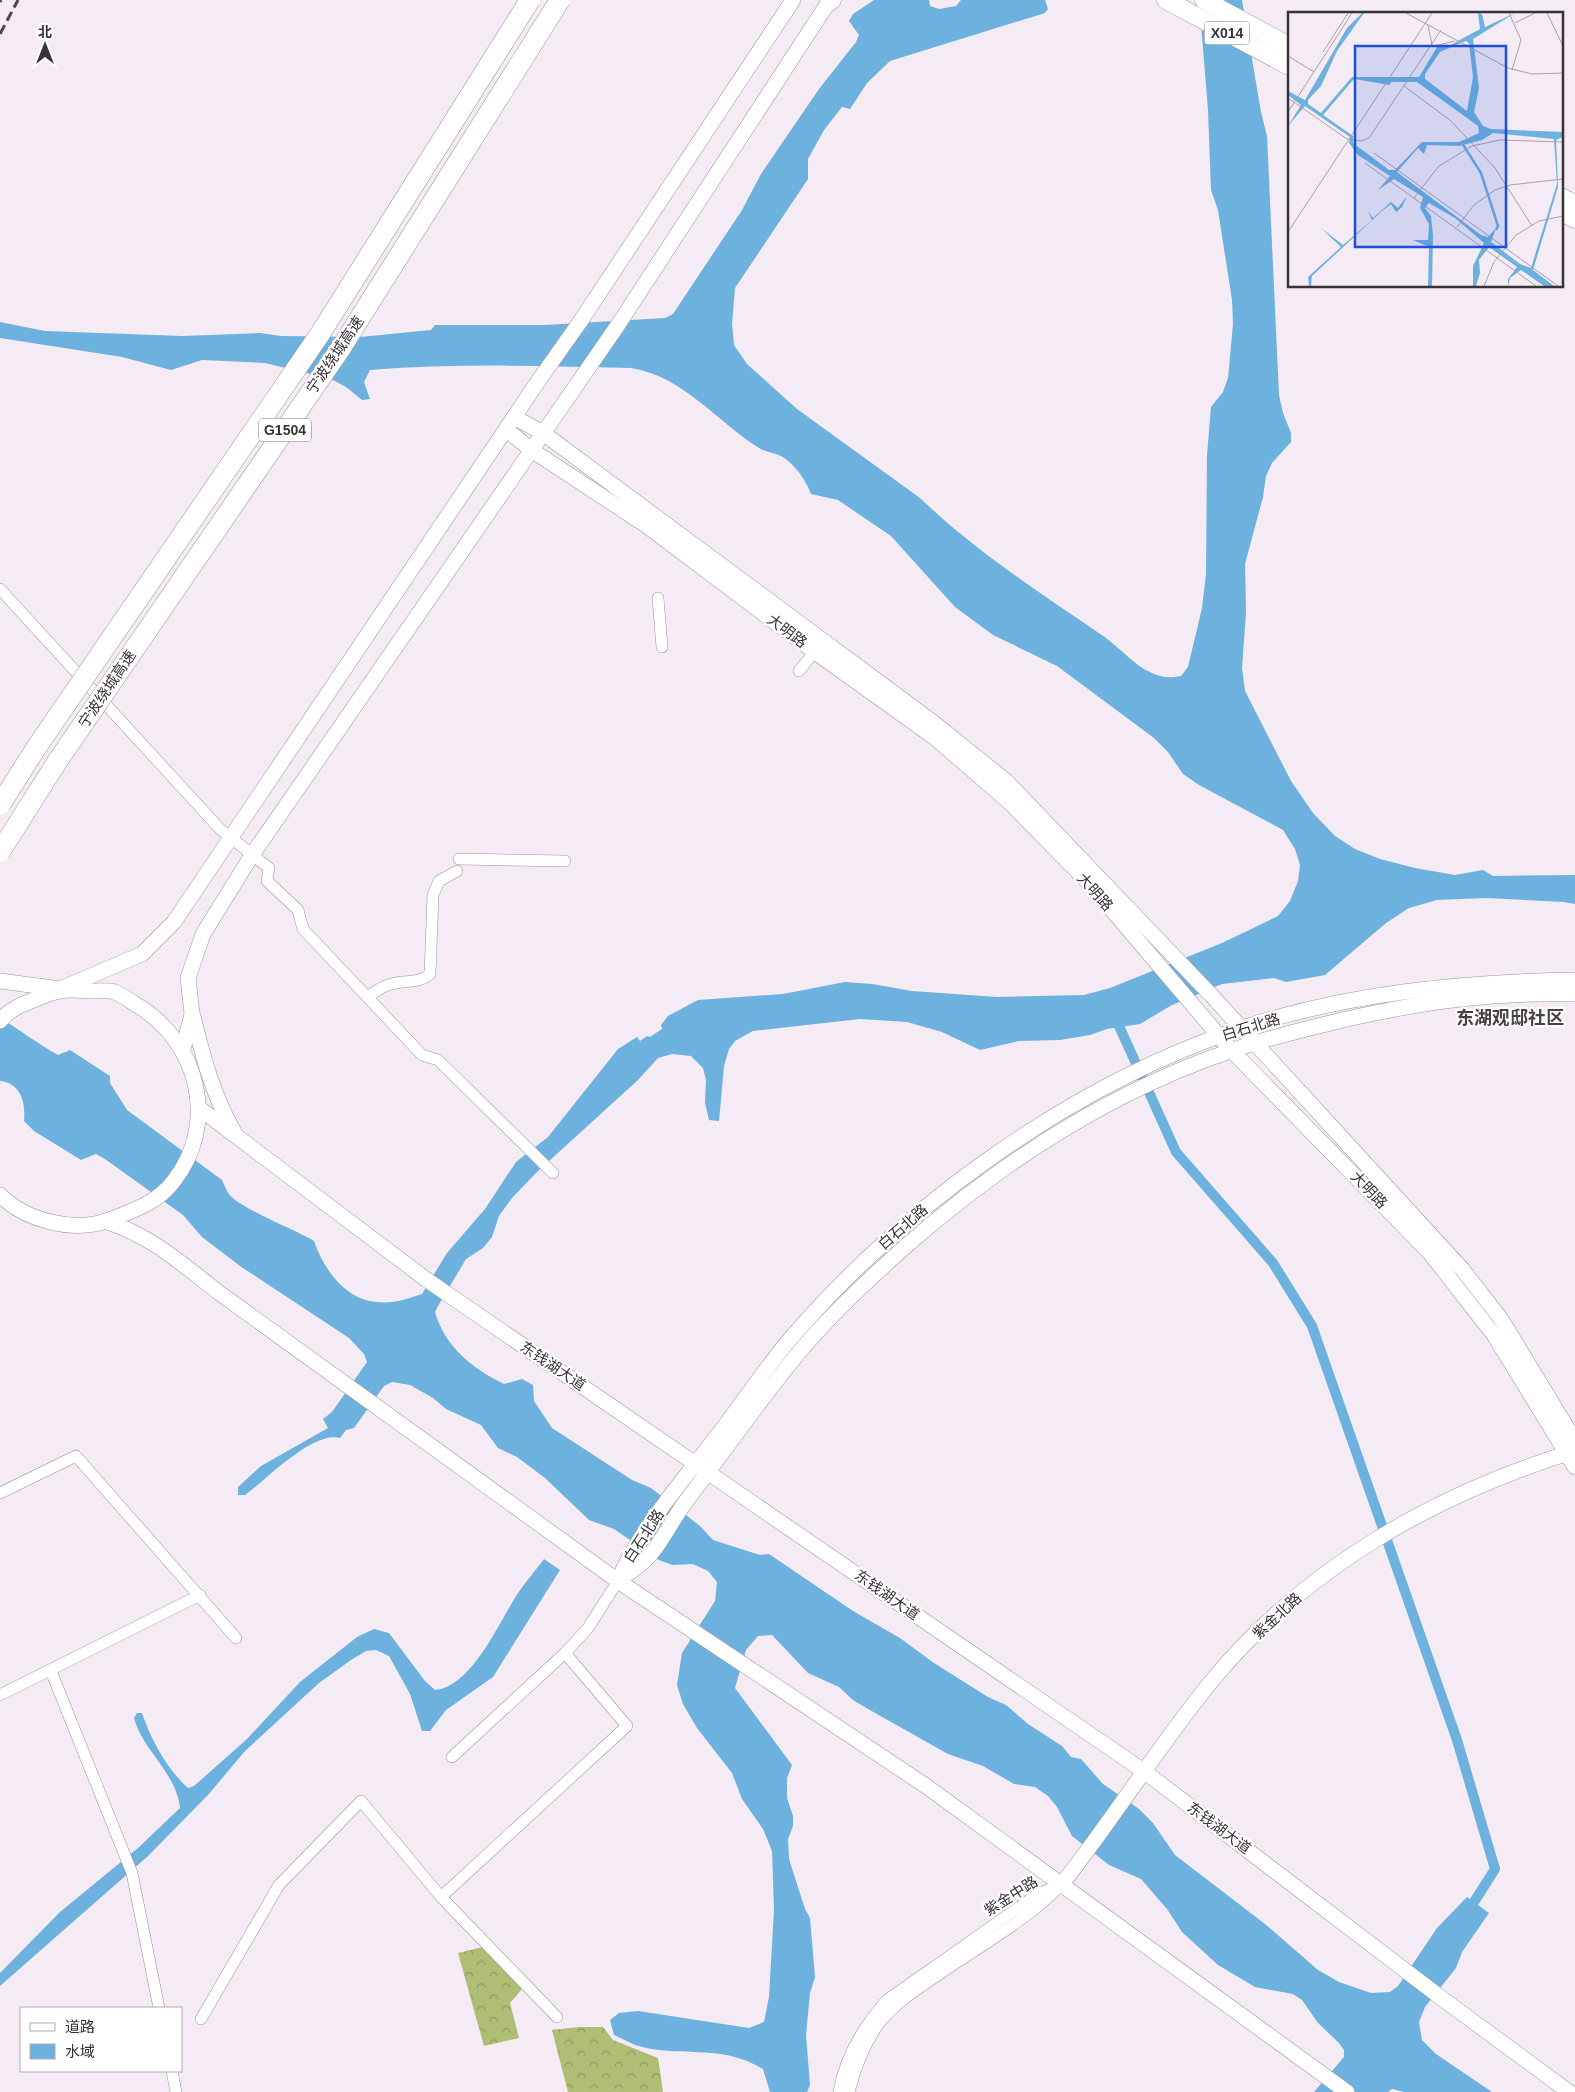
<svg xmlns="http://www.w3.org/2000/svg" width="1575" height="2092" font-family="Helvetica,'Noto Sans SC',sans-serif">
  <defs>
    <pattern id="forest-crowns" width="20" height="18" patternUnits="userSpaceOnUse" patternTransform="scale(1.25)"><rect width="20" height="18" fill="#b0bd75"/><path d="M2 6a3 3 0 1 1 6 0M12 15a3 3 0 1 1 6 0" fill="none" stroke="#909a61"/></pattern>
  </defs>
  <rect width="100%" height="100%" fill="#f4ebf4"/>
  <g fill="url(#forest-crowns)">
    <polygon points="483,1947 522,1989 510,2003 519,2038 484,2046 458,1953"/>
    <polygon points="579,2027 603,2027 613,2040 658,2058 663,2092 568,2092 552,2030"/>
  </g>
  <g fill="#6db1df">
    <path d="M874,0H929L930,6L939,9L956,6L961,0H1045L1048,9L1045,13L890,61L867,83L850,109L842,107L824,130L808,159V179L735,288L732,324L734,345L747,364L797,409L920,498C976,552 1042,594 1106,638C1121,649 1135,666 1152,673C1163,678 1170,678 1181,676L1188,667L1202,608L1206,574L1207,455L1211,407L1223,392L1228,378L1233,324L1232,300L1218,210L1211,190L1208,110L1199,0H1242L1261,112L1267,136L1279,395L1283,413L1291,433V442L1272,463L1266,476L1263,497L1245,564L1246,612L1242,668L1245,691L1291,781L1313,813L1335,836L1355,849L1380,859L1415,868L1455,875L1483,870L1493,876L1575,875V904L1564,902L1486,898L1437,900L1409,908L1386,923L1325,975L1286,982L1274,978L1222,984L1172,1005L1140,1024L1107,1029L1090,1035L1060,1040L1019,1041L980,1050L942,1032L907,1022L860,1019L753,1031L735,1041L729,1049L724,1066L719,1121L709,1120L705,1103L706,1080L703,1068L691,1056L672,1054L658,1058L638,1080L537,1172L512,1198L499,1216L492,1237L483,1248L466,1259L438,1306L435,1312C445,1347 473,1369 504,1384L522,1379L533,1385L534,1401L552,1428L632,1480L651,1488L700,1526L713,1540L760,1555L769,1554L853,1611L900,1638L934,1663L988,1697L1006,1705L1028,1724L1062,1746L1071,1757L1081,1759L1103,1784L1139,1809L1153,1823L1175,1855L1265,1924L1318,1970L1339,1982L1371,1993L1390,1992L1398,1986L1437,1928L1467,1897L1489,1913L1462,1952L1456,1968L1425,2007L1419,2022L1422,2040L1436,2054L1492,2092H1404L1392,2089L1388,2092H1314L1344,2057V2050L1339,2043L1318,2023L1302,2000L1293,1994L1255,1987L1218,1965L1182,1932L1167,1909L1141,1879L1109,1865L1072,1836L1057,1807L1048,1796L1035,1787L1014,1784L983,1766L948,1754L868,1709L853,1700L839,1687L808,1673L772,1635L758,1636L746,1650L735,1688L792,1765L787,1778V1798L793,1816V1826L788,1839L789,1859L805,1909L810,1918L815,1977L810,1993L806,2035L810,2085L807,2092H770L763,2069C718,2042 679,2059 635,2045C628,2042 621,2038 614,2035L610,2020L619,2013L638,2011L749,2028L764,2022L769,1997L774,1910L772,1851L763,1829L742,1799L732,1773L697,1728L683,1704L677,1685L682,1653L715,1601L717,1582L708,1571L693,1564L672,1565L659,1560L614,1529L589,1520L545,1478L517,1457L498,1448L481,1425L446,1409L433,1398L410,1385L392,1382L384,1386L354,1428L346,1430L340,1438C313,1430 266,1480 245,1495H238V1487L261,1466L328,1428L323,1419L332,1412L367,1362L364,1354L349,1338L240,1266L202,1237L183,1215L105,1159L96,1154L81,1160L34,1131L24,1121C26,1103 21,1083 0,1081V1018C20,1030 38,1044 58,1055L70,1050L110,1076V1083L127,1110L222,1180C224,1184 226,1190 229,1194C239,1208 296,1230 314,1241C323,1268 345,1300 377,1302C393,1304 407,1299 422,1294L447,1253L485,1209L516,1162L548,1137L618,1049L637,1037L640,1041L647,1036L650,1037L662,1029L661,1025L668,1016L698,1000L783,994L845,982L872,984L912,991L997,997L1084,995L1110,988L1222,943L1278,916L1290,901L1298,881L1300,865L1295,849L1283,830L1199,785L1183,774L1168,752L1154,738L1057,666L993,635L955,607L891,536L838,500L811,494C806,481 798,469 787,460C779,453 767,453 759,448C716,421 683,376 631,368C544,366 457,363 370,370L364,382L370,399L362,400L346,387L331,379L265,363L202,360L171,370L122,357L0,338V322L45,331L182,336L260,333L281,336L360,337L431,330L435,325H545L665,318L673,314L742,210L761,174L819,89L856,42L859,35L849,21L853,14Z"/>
    <path d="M544,1559L560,1570L493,1677L446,1710L430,1731H422L410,1694L389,1656L376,1650L366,1651L351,1660L319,1683L245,1751L208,1795L148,1856L0,1986V1973L60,1912L138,1848L180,1808C176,1772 143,1751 134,1718L137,1713H142C151,1740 167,1769 188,1788L194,1786L247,1739L300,1682L357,1637L374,1629L389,1633L425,1681L435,1690C472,1687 500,1620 518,1593C526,1581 536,1570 544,1559Z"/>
  </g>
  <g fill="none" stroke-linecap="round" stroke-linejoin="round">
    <polyline stroke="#6db1df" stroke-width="10" points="1114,1015 1176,1152 1273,1263 1312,1326 1457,1740 1495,1869 1467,1913"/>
    <g stroke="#9a929a" stroke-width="12">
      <g id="street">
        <polyline points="0,589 220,829 269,868 267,881 298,910 303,929 422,1055 438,1060 553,1173"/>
        <polyline points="658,598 662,647"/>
        <polyline points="799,671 820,645"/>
        <polyline points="459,859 565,861"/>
        <path d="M367,997C374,993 381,987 388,985C403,979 417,985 430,974L433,895L439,881L457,871"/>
        <polyline points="0,1493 76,1456 236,1638"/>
        <polyline points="51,1671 132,1873 159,2008"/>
        <polyline points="0,1695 200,1595"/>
        <polyline points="452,1757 565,1653 588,1628 618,1581"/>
        <polyline points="441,1897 627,1726 565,1653"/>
        <polyline points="201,2019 279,1885 361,1801 441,1897 557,2017"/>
        <polyline points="172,2071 176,2092"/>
        <path d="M839,2092C845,2056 863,2027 887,2000L1038,1894L1062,1884"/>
        <path d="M849,2092C855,2068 863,2047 877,2026C893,2005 914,1991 935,1977C976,1948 1022,1924 1058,1888"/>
      </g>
    </g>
    <g stroke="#9a929a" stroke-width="16">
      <g id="secondary">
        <polyline points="514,417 543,433 934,723 1006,781 1212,996 1462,1269 1501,1319 1575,1441"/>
        <polyline points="506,429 530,449 647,526 815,652 935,738 1007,800 1089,883 1231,1050 1430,1253 1494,1335 1575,1467"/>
        <polyline points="0,981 60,989 142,954 174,922 539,380 580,322 793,0"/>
        <path d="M193,1016C203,1057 213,1095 234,1132"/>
        <path d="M0,1021C12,1007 24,1004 41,997C60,989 69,989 89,991C97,991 108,990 115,992C122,995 129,1000 135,1004C198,1040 220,1123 173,1182C157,1203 132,1211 109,1220C74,1233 26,1221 0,1195"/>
        <polyline points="183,1049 192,1014 188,978 203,934 252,855 618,325 830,0"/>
        <polyline points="199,1108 427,1280 1145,1772 1444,2000 1569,2092"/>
        <path d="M105,1221C150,1235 182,1264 218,1292L618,1581L926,1786L1347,2092"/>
        <path d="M619,1580C627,1574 635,1569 643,1562C661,1546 672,1519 687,1500C725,1450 761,1398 801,1350C833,1312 870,1278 906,1246C1002,1162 1111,1091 1233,1050C1270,1037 1309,1028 1347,1019C1427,1001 1493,992 1575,994"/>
        <path d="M618,1581C644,1521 691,1472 730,1419C750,1392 769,1364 791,1338C906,1205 1071,1085 1239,1029C1347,993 1462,982 1575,980"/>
        <path d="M1062,1884C1113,1819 1158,1747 1210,1683C1304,1568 1435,1494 1575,1451"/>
      </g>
    </g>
    <g stroke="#9a929a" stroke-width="19">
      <g id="primary">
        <polyline points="1166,0 1289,66"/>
        <polyline points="1204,0 1289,46"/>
        <polyline points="829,2 832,0"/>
        <polyline points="1561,197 1575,204"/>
        <polyline points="1561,212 1575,219"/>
      </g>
    </g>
    <use href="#street" stroke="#fff" stroke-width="11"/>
    <use href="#secondary" stroke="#fff" stroke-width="15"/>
    <use href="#primary" stroke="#fff" stroke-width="18"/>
    <g stroke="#4c484c" stroke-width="3" stroke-dasharray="10 5" stroke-linecap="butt">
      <polyline points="0,2 1,0"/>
      <polyline points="0,34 18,0"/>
    </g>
    <g stroke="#9a929a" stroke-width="21" stroke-linecap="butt">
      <g id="highway-bridge">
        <polyline points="0,805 36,748 320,334 530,0"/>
        <polyline points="0,852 57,762 341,348 560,0"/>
      </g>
    </g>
    <use href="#highway-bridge" stroke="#fff" stroke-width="20"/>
  </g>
  <g text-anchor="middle" stroke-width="4.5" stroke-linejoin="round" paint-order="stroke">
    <g fill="#fff" stroke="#737073" stroke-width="1">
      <rect x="1204.5" y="21.5" width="45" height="23" rx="4"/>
      <rect x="259" y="418.5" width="52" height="23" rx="4"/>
    </g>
    <g font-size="14" font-weight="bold" fill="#373337">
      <text x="1227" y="38">X014</text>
      <text x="285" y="435">G1504</text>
    </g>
    <g font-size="15" fill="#373337" stroke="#fff">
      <text transform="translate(335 355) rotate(-56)" y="5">宁波绕城高速</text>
      <text transform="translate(787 631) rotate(37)" y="5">大明路</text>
      <text transform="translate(107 689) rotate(-56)" y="5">宁波绕城高速</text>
      <text transform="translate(1095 892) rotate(48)" y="5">大明路</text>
      <text transform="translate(1251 1027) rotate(-17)" y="5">白石北路</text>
      <text transform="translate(1369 1190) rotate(46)" y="5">大明路</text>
      <text transform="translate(903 1227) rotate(-41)" y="5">白石北路</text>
      <text transform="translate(553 1366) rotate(34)" y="5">东钱湖大道</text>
      <text transform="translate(644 1536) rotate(-57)" y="5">白石北路</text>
      <text transform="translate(887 1595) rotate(35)" y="5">东钱湖大道</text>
      <text transform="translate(1277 1616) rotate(-43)" y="5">紫金北路</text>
      <text transform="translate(1219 1828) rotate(37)" y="5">东钱湖大道</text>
      <text transform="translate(1011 1896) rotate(-32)" y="5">紫金中路</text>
    </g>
    <g font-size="18" font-weight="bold" fill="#484148" stroke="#fff">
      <text x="1510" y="1024">东湖观邸社区</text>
    </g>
  </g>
  <g transform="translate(1288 12)">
    <rect width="275" height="275" fill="#f4ebf4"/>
    <path d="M74,1H76L49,39L33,74L20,88V92L33,101L64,65H131L149,35H159L192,17L190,1L194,2L197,15L227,1L185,27L191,76L186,100L195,114L203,117L275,120V125L268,128L270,175L245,258L266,274H256L233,258L222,266L220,274V267L229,255L201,235L191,248L192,261L188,274H185V254L196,231L167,206L141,191L137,196L143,204L145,224L144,274H140L141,235L125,228H140L141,212L132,196L135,185L106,167L90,178L102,164L70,143L61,131L62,125L17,94L0,114L13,93L0,83V79L17,88L59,16ZM178,29L181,31L185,65L179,99L137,67V62L152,40ZM66,67L102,73L103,70H129L190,114L191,121L171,130H134L107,158H101L65,131V124L35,103ZM205,121L266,127L269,172L243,256L232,252L203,230L208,216L200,225L193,223L109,160L130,136L136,142L139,133L171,134L194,128ZM119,184L114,195L108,200L103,192L94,199L24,264L23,274H21L20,265L53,235L33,216L55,233L84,208L80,199L85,206L103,190L110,196Z" fill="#6db1df" fill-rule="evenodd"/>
    <path fill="none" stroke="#6db1df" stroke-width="2.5" d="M174,131L193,161L210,214L208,218"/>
    <path fill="none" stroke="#a8a1a8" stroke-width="1" d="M118,1L220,56L244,62L275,61M221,1L233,28L224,58M259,1L275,34M227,11L247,1M140,13L144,33M146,34L167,29M35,40L60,1M0,44L26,60M116,74L163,109L207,156L244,214M0,86L59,127L73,129L81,126L153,18M0,100L64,1M86,141L270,274M77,151L248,274M126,186L151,154L184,134L212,128L275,130M169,215L186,193L207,178L222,173L275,167M0,220L144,1M196,274L206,250L228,223L251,209L275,204"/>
    <path fill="#1d4ed8" fill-opacity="0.15" stroke="#1d4ed8" stroke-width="2.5" d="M67,34H218V235H67Z"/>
    <rect width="275" height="275" fill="none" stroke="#373337" stroke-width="2.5"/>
  </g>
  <rect x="20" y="2007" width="162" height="65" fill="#ffffff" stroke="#afadaf"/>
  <rect x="30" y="2023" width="25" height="8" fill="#ffffff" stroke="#afadaf"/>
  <text x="65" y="2032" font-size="15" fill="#373337">道路</text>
  <rect x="30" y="2044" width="25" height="15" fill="#6db1df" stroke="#afadaf"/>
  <text x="65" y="2057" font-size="15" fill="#373337">水域</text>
  <g transform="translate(45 45)" stroke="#ffffff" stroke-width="4" paint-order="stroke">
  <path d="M0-4L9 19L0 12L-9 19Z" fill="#373337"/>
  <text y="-8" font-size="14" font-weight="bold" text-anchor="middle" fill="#373337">北</text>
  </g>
</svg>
